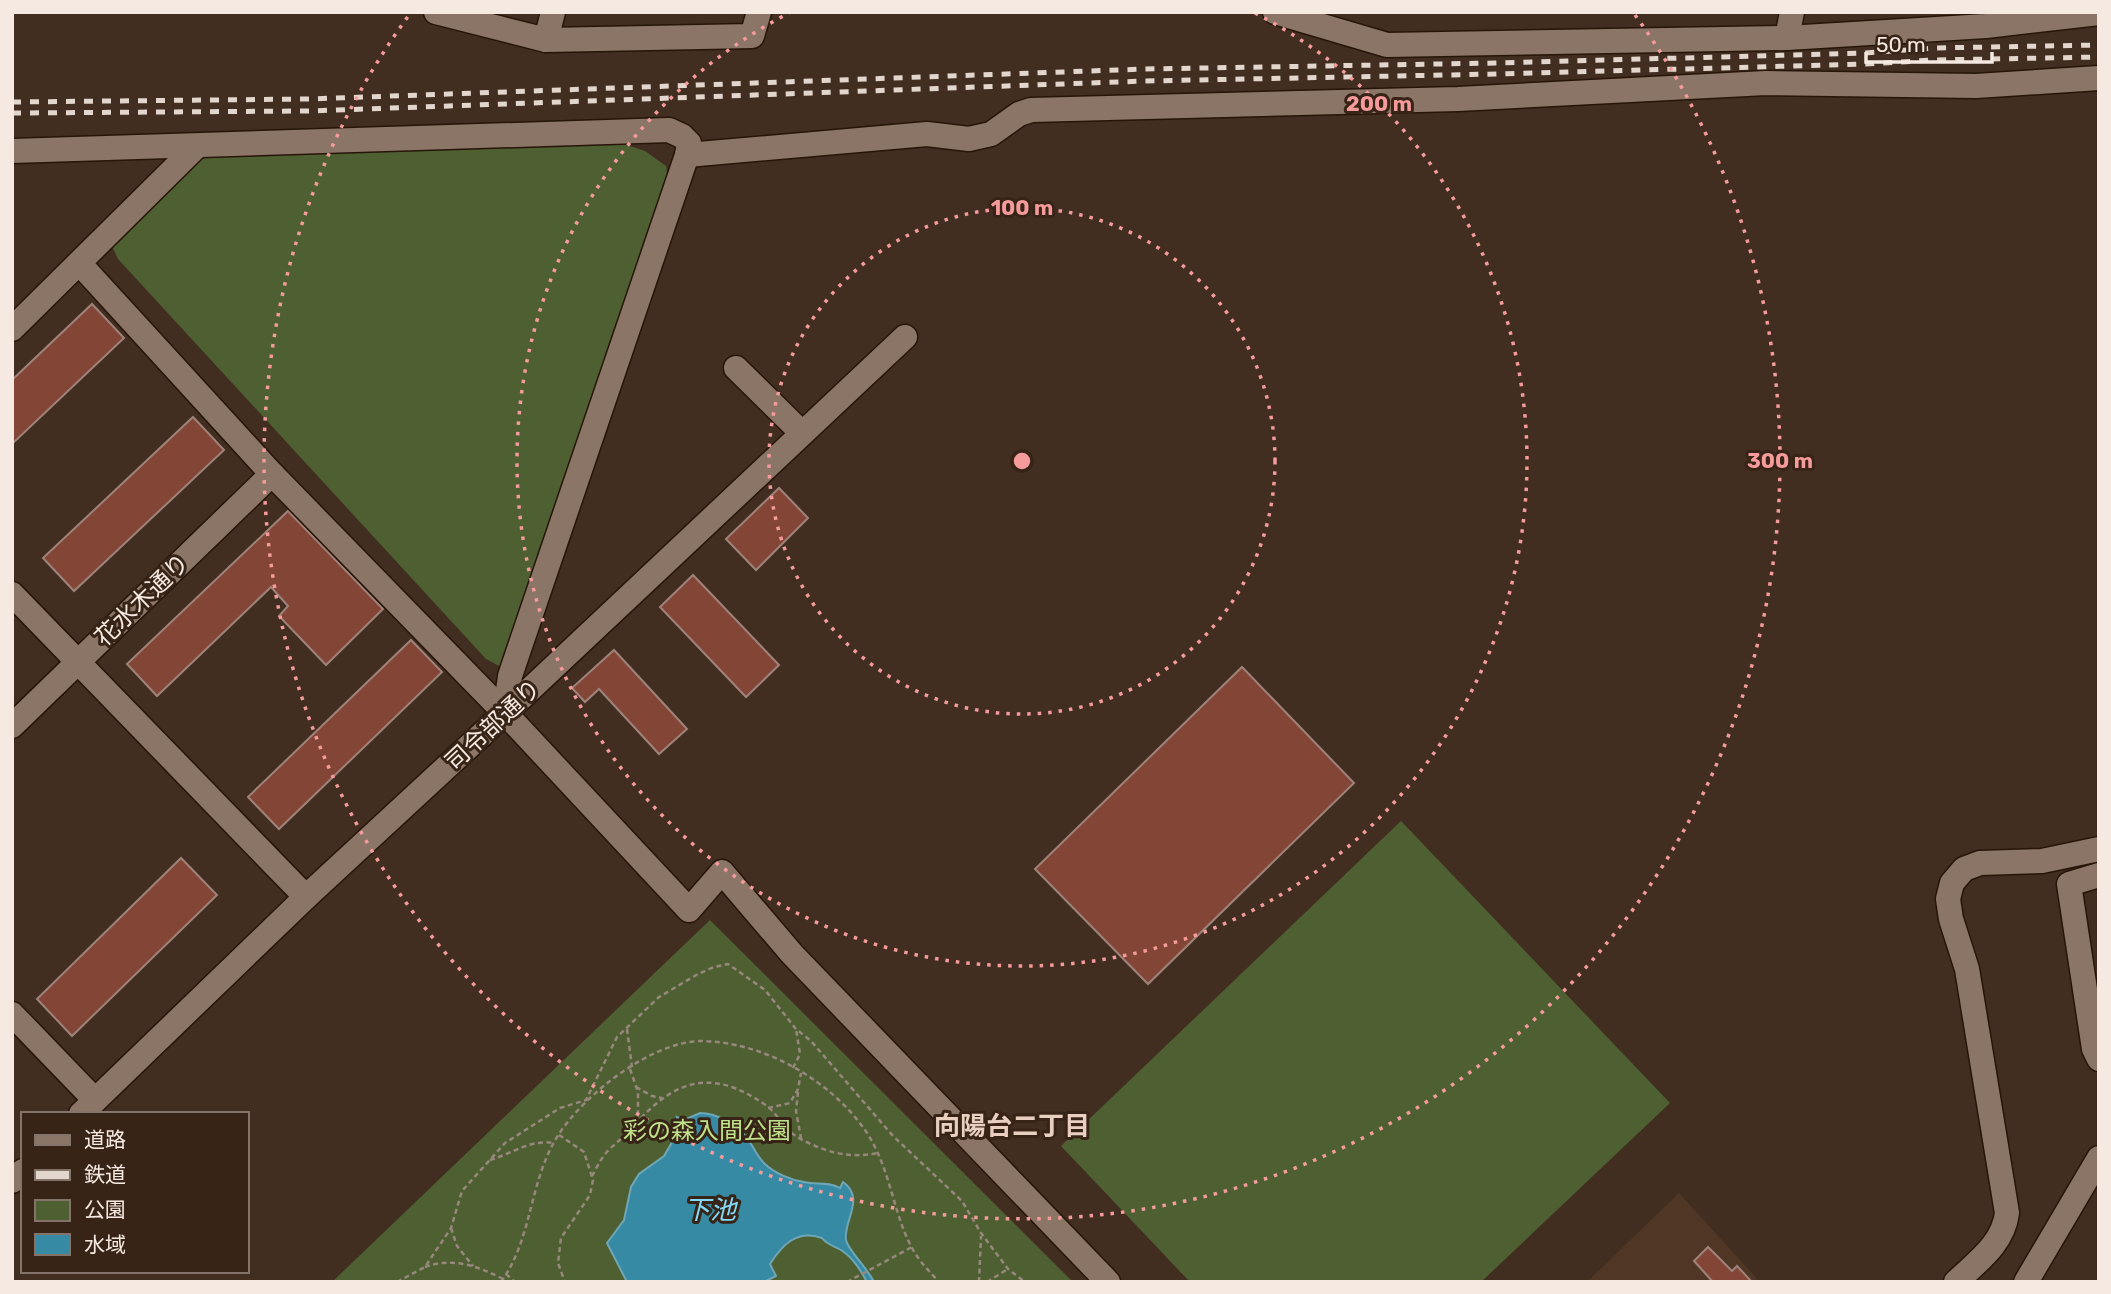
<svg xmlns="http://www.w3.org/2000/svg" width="2111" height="1294" font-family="Rubik,'Noto Sans JP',sans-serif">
  <rect width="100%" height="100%" fill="#412e21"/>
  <polygon fill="#4f3625" points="1679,1193 1760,1282 1587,1282"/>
  <g fill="#4e6031">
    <polygon points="617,142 645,151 666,166 668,181 503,668 486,659 118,259 112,246 200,155"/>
    <polygon points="1401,821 1670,1103 1481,1282 1190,1282 1061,1146"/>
    <polygon points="710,920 1073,1282 332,1282"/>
  </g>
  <path fill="#368aa4" stroke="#70a6b6" stroke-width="2" d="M700,1113C716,1113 736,1124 746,1137C753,1145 757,1157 765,1164C774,1173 791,1180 804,1182C817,1185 828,1181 840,1188L843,1182C866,1198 843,1221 846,1240C848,1250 868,1269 874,1282H867C860,1269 853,1258 841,1250C834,1246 826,1244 822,1238C797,1229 782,1245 770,1264L776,1276L764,1282H627L607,1243L624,1220L631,1187L639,1174L664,1156L671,1144L679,1123L677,1117L684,1120Z"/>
  <g fill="#834535" stroke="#9f837b" stroke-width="2">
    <polygon points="92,304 124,338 12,444 12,380"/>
    <polygon points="193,417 224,450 74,591 43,558"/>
    <polygon points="779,488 808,518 756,570 726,539"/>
    <polygon points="288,511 383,609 326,665 279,616 288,606 271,587 157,696 127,664"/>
    <polygon points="693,575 779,665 746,697 660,607"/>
    <polygon points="411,640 442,672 279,829 248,797"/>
    <polygon points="614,650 687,729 659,754 599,689 585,702 572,688"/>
    <polygon points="1242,667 1354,783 1148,984 1035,869"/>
    <polygon points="181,858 217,895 72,1036 37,999"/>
    <polygon points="1708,1247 1732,1271 1737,1266 1752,1282 1713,1282 1694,1261"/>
  </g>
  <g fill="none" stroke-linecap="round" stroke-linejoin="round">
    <g stroke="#271509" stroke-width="27">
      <g id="minor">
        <polyline points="436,12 546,40 752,36 759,12"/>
        <polyline points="1275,12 1387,45 1787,38 1986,26 2099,13"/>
        <polyline points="1787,38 1792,12"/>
        <polyline points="546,40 553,12"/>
        <polyline points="12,151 669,130 682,136 689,143 687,155 510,676 505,713"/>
        <polyline points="687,155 927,134 969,139 991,134 1019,114 1031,110 1458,99 1766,83 1976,86 2099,78"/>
        <polyline points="80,264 272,474 505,713 689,910 722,872 792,954 1108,1282"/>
        <polyline points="12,329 197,146"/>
        <polyline points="736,368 802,433"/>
        <polyline points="12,594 306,897"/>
        <polyline points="12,726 272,474"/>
        <polyline points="2099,875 2069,884 2094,1049 2099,1059"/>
        <polyline points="12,1014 95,1100"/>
        <polyline points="81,1114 306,897 505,713 905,337"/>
        <polyline points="12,1181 23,1171"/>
        <path d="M1956,1282C1978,1261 2003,1244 2007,1213L1967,969L1951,919L1948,899L1952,883L1964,869L1980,863L2042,861L2099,849"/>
        <polyline points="2026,1282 2099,1158"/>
      </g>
    </g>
    <g stroke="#97877d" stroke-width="2.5" stroke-dasharray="5 3.5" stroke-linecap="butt">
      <polyline points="627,1029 632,1067"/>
      <polyline points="793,1068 800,1054 796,1029"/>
      <polyline points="630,1069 638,1092 638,1120"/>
      <polyline points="636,1087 652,1096 662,1098"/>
      <polyline points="798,1092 796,1111 801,1138"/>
      <polyline points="768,1108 790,1103 798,1089 801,1073"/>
      <polyline points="559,1135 584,1152 593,1180 590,1195 561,1238 558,1263 565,1282"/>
      <path d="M490,1160C511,1154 531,1139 553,1143"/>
      <path d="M592,1176C596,1169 600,1160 606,1153C613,1145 622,1139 629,1131C672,1081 709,1065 767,1106C778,1115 785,1129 797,1137C824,1152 848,1159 878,1153"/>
      <polyline points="451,1228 457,1246 473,1266"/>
      <path d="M425,1267C452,1257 478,1266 503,1279"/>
      <polyline points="506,1274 515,1282"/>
      <polyline points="397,1282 425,1267 451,1228 462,1191 505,1143 560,1108 586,1100 617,1037 659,997 698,974 714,967 728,964 765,990 796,1029 811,1041 893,1136 962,1201 981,1233 1008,1269 1025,1282"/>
      <path d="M501,1282C533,1238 529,1179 559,1134C585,1094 652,1041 702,1041C764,1042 830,1080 865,1130C891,1168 892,1211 912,1248C919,1261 929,1271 939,1282"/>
      <polyline points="847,1282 912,1247"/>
      <polyline points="979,1282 981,1236"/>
      <polyline points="987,1282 1008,1269"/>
    </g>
    <use href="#minor" stroke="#8b7566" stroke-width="24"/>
    <g stroke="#e3d6cd" stroke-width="5" stroke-dasharray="9 9" stroke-linecap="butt">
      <polyline points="12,102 309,99 1145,69 1497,63 1865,53 1934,48 2099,45"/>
      <polyline points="12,113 309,111 1145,81 1497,74 1865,64 1934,60 2099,57"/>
    </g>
  </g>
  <g fill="none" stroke="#f59b9b" stroke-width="3.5" stroke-dasharray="3.5 7">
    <circle cx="1022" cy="461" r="253"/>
    <path d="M1255 13A505 505 0 1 1 789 13"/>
    <path d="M1635 15A758 758 0 1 1 409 15"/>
  </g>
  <g text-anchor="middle" stroke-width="6" stroke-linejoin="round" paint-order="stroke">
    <g font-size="24" fill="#f6e9e1" stroke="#372417">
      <text transform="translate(142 600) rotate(-44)" y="8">花水木通り</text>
      <text transform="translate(493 725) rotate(-43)" y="8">司令部通り</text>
    </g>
    <g font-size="24" fill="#bfe189" stroke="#372417">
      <text x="707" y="1139">彩の森入間公園</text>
    </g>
    <g font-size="26" font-weight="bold" fill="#e9cfbf" stroke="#372417">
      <text x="1012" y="1135">向陽台二丁目</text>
    </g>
    <g font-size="26" font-style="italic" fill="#82daf8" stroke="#372417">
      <text x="710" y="1219">下池</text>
    </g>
  </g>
  <circle cx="1022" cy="461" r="10" fill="#f59b9b" stroke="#372417" stroke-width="3.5"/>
  <g font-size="21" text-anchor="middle" font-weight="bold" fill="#f59b9b" stroke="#372417" stroke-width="6" stroke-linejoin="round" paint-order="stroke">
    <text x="1379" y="111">200 m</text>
    <text x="1022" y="215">100 m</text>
    <text x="1780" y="468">300 m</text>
  </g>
  <rect width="2111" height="1294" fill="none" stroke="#f6e9e1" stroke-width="28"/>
  <rect x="21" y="1112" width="228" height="161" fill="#372417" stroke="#837368" stroke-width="2"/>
  <rect x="35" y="1135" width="35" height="10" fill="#8b7566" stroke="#837368" stroke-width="2"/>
  <text x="84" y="1147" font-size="21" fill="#f6e9e1">道路</text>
  <rect x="35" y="1170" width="35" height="10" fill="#e3d6cd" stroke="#837368" stroke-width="2"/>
  <text x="84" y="1182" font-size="21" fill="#f6e9e1">鉄道</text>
  <rect x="35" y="1200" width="35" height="21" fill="#4e6031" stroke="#837368" stroke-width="2"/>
  <text x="84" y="1217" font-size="21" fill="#f6e9e1">公園</text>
  <rect x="35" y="1234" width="35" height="21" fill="#368aa4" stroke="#837368" stroke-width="2"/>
  <text x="84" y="1252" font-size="21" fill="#f6e9e1">水域</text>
  <path d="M1866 52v10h126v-10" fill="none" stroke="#f6e9e1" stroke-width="3.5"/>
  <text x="1876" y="52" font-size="21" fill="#f6e9e1" stroke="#372417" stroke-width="5" paint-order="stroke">50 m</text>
</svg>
